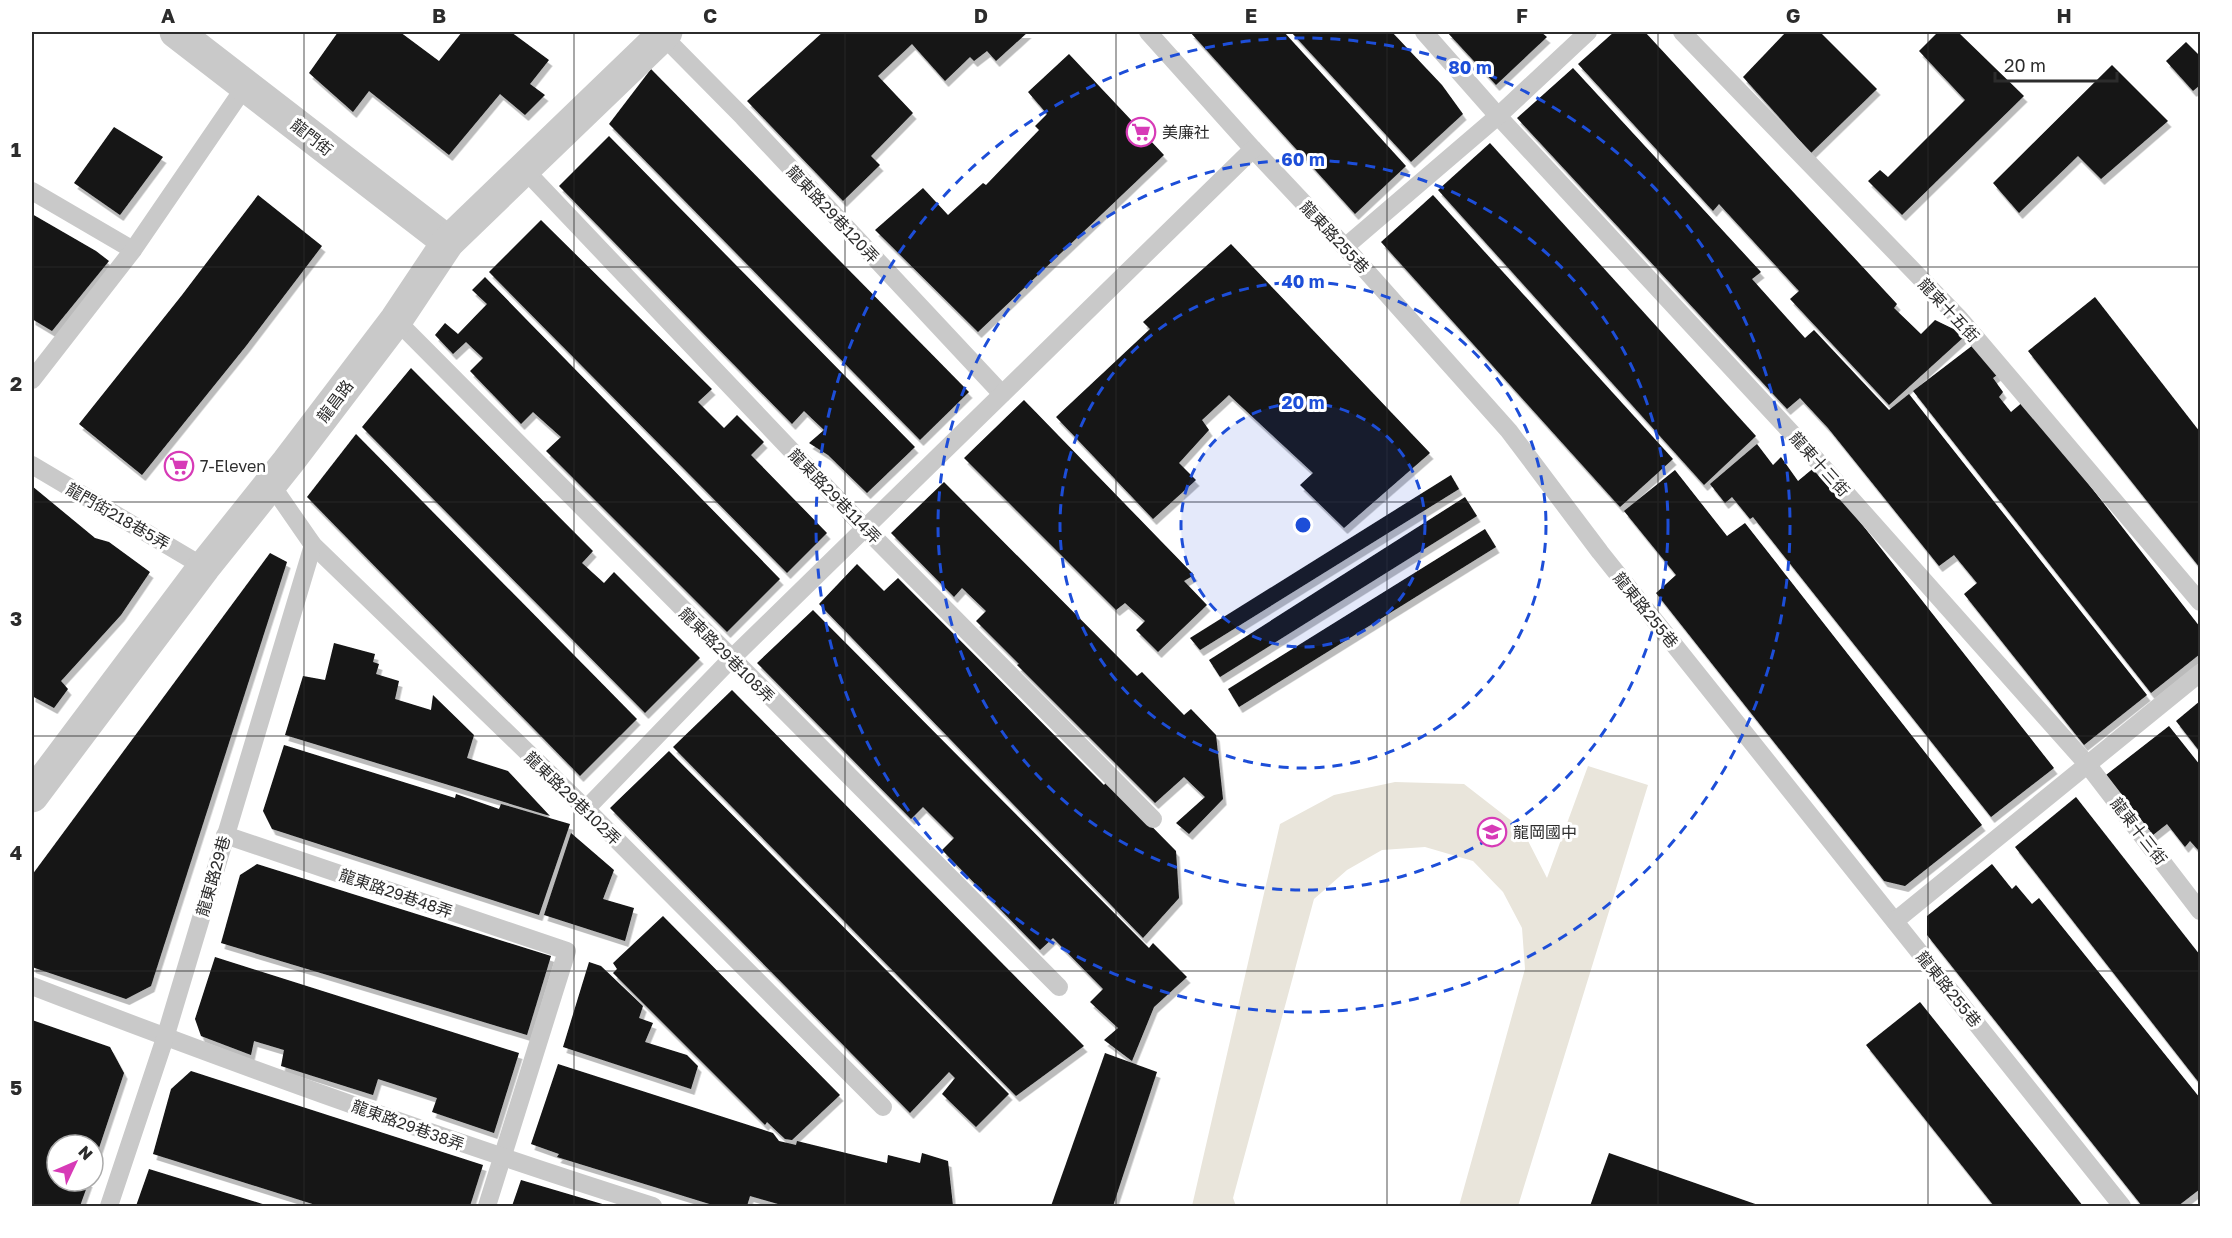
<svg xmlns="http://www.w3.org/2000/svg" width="2232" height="1238" font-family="'Golos Text','Noto Sans TC',sans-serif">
  <defs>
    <filter id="shadow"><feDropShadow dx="3.5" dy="6" stdDeviation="0" flood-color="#0004"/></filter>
  </defs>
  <rect width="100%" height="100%" fill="#fff"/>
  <polygon fill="#e9e5db" points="1588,766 1648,785 1518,1206 1459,1206 1525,969 1522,928 1503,892 1473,861 1425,847 1382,850 1347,870 1314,899 1233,1198 1236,1206 1192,1206 1280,824 1334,795 1395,782 1464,784 1522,829 1547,878"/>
  <g fill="#131313" filter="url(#shadow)">
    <polygon points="338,32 400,32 439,61 462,32 511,32 549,60 530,84 545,95 525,115 500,94 449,155 369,91 353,112 309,73"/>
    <polygon points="823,32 1028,32 996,61 987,51 974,61 970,57 945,81 912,44 878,76 913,113 871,156 880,165 843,201 747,101"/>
    <polygon points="1190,32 1284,32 1406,166 1355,214"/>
    <polygon points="1291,32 1392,32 1442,85 1463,114 1411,162"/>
    <polygon points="1447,32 1541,32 1547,37 1496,85"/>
    <polygon points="1614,32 1645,32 1897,304 1894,308 1921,334 1935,320 1966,335 1889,405 1790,299 1799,291 1719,204 1713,211 1578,64"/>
    <polygon points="1786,32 1820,32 1877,89 1811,153 1743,77"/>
    <polygon points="1938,32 1958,32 2024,96 1902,215 1868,181 1880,170 1888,177 1965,100 1919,51"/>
    <polygon points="2186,42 2200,56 2200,85 2193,91 2166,61"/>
    <polygon points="1069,54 1164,155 978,332 875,230 923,188 948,215 983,183 986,185 1039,130 1035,126 1047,114 1028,92"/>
    <polygon points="2112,65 2168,121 2101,179 2078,156 2019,213 1993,183"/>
    <polygon points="1573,68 1761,272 1752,279 1805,338 1814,330 1889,410 1909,394 2147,695 2084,745 1964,594 1977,583 1954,555 1939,566 1828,428 1800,398 1787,409 1517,118"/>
    <polygon points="651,69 969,392 920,440 609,124"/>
    <polygon points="114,127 163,157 120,215 74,183"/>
    <polygon points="609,136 915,447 867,493 828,455 809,443 824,430 804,411 792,424 559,186"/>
    <polygon points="1490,143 1756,436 1704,485 1438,190"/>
    <polygon points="258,195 322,246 246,346 142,475 79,424 182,295"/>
    <polygon points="1433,195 1673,459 1620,507 1381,242"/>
    <polygon points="32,214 96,251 109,261 52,331 32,319"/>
    <polygon points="541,220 712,389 698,402 724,428 737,415 764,442 751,455 827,533 787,573 489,272"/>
    <polygon points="1231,244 1430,453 1344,528 1300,485 1313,473 1229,395 1202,420 1209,430 1179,463 1196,480 1153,519 1056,417 1150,329 1143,322"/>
    <polygon points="485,277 780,579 727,632 546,451 561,437 533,412 521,424 470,371 483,358 466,342 453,354 435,335 445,323 458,334 487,304 472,290"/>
    <polygon points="2095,297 2200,432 2200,568 2028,351"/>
    <polygon points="1977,342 2002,371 1993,378 2003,392 1999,397 2011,412 2024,401 2200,627 2200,654 2151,693 1913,391"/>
    <polygon points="411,368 593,551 582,563 604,583 614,572 700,658 645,713 362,427"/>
    <polygon points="1024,400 1194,575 1184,581 1207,605 1158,652 1136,630 1145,621 1125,603 1116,610 964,458"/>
    <polygon points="356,434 637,719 580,776 307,497"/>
    <polygon points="1757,444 1773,465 1781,457 1798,481 1816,466 2054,768 1991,817 1753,517 1750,519 1732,497 1725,503 1710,484"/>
    <polygon points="1675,470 1727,536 1745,523 1982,825 1905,886 1884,881 1656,593 1676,575 1624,511"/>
    <polygon points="1451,475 1459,489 1200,650 1190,638"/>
    <polygon points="944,482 1137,676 1142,672 1184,715 1191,709 1216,735 1223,799 1189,834 1176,823 1205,797 1184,777 1155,803 1017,665 1019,664 976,621 986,611 962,588 954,597 891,533"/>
    <polygon points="32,486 95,538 109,542 150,572 121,615 61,681 68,689 54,708 32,696"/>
    <polygon points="1465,497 1477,516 1220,677 1209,660"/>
    <polygon points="1485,529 1496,547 1239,707 1228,689"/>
    <polygon points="270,553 287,562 151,986 126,999 32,967 32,875"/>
    <polygon points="857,564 884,591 898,578 1104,785 1107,781 1176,851 1179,898 1143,938 819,604"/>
    <polygon points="813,610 1149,948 1153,943 1187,977 1154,1007 1132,1061 1104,1040 1118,1028 1090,1002 1103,989 1053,938 1040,950 942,850 954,838 923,807 911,819 757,663"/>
    <polygon points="334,643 375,654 373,662 379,664 376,674 399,681 395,699 431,710 433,695 474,735 467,758 508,771 550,816 285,735 303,676 325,680"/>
    <polygon points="732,690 1084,1046 1016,1096 673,747"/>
    <polygon points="2200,701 2200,752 2176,721"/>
    <polygon points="2169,726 2200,765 2200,852 2190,841 2185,847 2167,824 2153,835 2106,775"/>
    <polygon points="284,745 455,798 456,794 499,809 501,804 570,824 539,915 272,829 263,811"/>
    <polygon points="669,751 1009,1094 976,1127 942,1094 955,1078 949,1072 910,1113 610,808"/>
    <polygon points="2076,797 2200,955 2200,1084 2015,847"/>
    <polygon points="571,833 614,870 603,899 634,908 625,941 544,915"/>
    <polygon points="257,864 551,956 527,1035 221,943 240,875"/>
    <polygon points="1992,864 2012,889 2016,885 2032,904 2039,898 2200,1098 2200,1189 2178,1206 2142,1206 1927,935 1927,916"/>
    <polygon points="663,916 840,1095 792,1140 785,1139 767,1122 765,1125 613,973 617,969 613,963"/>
    <polygon points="215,957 519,1053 494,1133 432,1112 437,1098 378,1079 373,1095 281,1066 284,1050 254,1041 251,1055 201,1036 195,1019"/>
    <polygon points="589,962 601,966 643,1006 639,1018 653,1023 645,1042 687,1055 698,1066 691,1089 563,1047"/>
    <polygon points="1920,1002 2083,1206 1994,1206 1866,1045"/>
    <polygon points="32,1020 110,1047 124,1073 93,1166 93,1145 57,1145 57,1181 89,1181 80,1206 32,1206"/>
    <polygon points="1105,1053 1157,1072 1113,1206 1051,1206"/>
    <polygon points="558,1064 773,1133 779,1141 796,1145 797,1141 887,1163 888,1155 920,1163 922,1153 948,1161 953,1206 785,1206 750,1196 747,1206 716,1206 557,1157 559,1154 531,1144"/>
    <polygon points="191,1071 483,1165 470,1206 319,1206 153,1154 171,1089"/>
    <polygon points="1609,1153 1761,1206 1590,1206"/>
    <polygon points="149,1169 269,1206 136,1206"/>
    <polygon points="521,1180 609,1206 512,1206"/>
  </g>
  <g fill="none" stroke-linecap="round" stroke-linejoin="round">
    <g stroke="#c9c9c9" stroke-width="18">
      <polyline points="1148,32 1253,149 1345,247 1509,431 1600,552 2122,1206"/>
      <polyline points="1424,32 1498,116 1813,456 2087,764 2200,911"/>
      <polyline points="1682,32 1960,319 2200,602"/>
      <polyline points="662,35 743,117 1002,394"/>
      <polyline points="523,168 865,528 1153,819"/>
      <polyline points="32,191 133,250"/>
      <polyline points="1345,247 1498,116 1588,32"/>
      <polyline points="396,320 1059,987"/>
      <polyline points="32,380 133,250 246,85"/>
      <polyline points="32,465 204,567"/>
      <polyline points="270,483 313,545 586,809 883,1107"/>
      <polyline points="586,809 731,659 1253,149"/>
      <polyline points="225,835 567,951 487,1206"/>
      <polyline points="1895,921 2200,673"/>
      <path d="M32,986C237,1065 444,1140 653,1206"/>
      <polyline points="109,1206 165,1038 313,545"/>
    </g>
    <g stroke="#c9c9c9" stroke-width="33">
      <polyline points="176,32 448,242"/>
      <polyline points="32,796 204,567 288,462 396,320 448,242 666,32"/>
    </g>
  </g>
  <path fill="none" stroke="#2c2c2c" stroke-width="1.5" stroke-opacity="0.55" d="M304,32V1206M574,32V1206M845,32V1206M1116,32V1206M1387,32V1206M1658,32V1206M1928,32V1206M32,267H2200M32,502H2200M32,736H2200M32,971H2200"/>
  <circle cx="1303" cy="525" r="122" fill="#1d4ed8" fill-opacity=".12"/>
  <g fill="none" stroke="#1d4ed8" stroke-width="3" stroke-dasharray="10 8">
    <circle cx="1303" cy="525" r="122"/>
    <circle cx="1303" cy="525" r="243"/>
    <circle cx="1303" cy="525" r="365"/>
    <circle cx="1303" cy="525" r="487"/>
  </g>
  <defs>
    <g id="supermarket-ring" transform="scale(1.5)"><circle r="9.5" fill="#fff" stroke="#d73bb7" stroke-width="1.5"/><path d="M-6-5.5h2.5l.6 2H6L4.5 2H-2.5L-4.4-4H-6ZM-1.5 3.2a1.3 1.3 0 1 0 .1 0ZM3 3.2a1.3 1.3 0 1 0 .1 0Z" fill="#d73bb7"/></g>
    <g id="school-ring" transform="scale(1.5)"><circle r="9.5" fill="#fff" stroke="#d73bb7" stroke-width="1.5"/><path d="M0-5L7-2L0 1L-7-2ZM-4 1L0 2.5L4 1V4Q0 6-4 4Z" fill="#d73bb7"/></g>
  </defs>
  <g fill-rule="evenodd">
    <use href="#supermarket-ring" x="1141" y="132"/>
    <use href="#supermarket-ring" x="179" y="466"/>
    <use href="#school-ring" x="1492" y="832"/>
  </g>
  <g text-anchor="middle" stroke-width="6" stroke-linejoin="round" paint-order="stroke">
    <g font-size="16" fill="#2c2c2c" stroke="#fff" text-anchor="start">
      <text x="1162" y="138">美廉社</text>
      <text x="200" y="472">7-Eleven</text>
      <text x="1513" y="838">龍岡國中</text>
    </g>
    <g font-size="16" fill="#2c2c2c" stroke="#fff">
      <text transform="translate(312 137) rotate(38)" y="6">龍門街</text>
      <text transform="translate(833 214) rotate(47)" y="6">龍東路29巷120弄</text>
      <text transform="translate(1335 237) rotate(47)" y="6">龍東路255巷</text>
      <text transform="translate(1949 310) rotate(47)" y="6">龍東十五街</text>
      <text transform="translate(335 401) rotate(-53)" y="6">龍昌路</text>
      <text transform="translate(1820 464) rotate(48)" y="6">龍東十三街</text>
      <text transform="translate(835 496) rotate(46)" y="6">龍東路29巷114弄</text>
      <text transform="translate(118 516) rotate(30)" y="6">龍門街218巷5弄</text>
      <text transform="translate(1646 610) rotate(51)" y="6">龍東路255巷</text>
      <text transform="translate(727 655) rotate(45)" y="6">龍東路29巷108弄</text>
      <text transform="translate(573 798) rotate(44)" y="6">龍東路29巷102弄</text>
      <text transform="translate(2139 831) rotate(52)" y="6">龍東十三街</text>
      <text transform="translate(213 876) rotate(-74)" y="6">龍東路29巷</text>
      <text transform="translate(396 893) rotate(19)" y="6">龍東路29巷48弄</text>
      <text transform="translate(1949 989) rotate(51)" y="6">龍東路255巷</text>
      <text transform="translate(408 1125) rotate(20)" y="6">龍東路29巷38弄</text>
    </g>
  </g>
  <circle cx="1303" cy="525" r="9" fill="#1d4ed8" stroke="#fff" stroke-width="3"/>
  <g font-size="18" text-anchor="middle" font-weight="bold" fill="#1d4ed8" stroke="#fff" stroke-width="6" stroke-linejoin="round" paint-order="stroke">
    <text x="1470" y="74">80 m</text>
    <text x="1303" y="166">60 m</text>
    <text x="1303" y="288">40 m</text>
    <text x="1303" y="409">20 m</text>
  </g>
  <rect width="2232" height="1238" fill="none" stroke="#ffffff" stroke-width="66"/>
  <g transform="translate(75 1163) rotate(46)"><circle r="28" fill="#ffffff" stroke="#ababab" stroke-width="1.5"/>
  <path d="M0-4.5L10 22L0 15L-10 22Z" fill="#d73bb7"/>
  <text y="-9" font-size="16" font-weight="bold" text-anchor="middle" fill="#2c2c2c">N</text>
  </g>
  <path d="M1995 72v9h122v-9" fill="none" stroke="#2c2c2c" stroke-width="3"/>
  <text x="2004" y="72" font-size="18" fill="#2c2c2c" stroke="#ffffff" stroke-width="4.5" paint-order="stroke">20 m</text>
  <rect x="33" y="33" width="2166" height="1172" fill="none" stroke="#2c2c2c" stroke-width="2"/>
  <g font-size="20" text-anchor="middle" font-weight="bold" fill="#2c2c2c">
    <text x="168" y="23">A</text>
    <text x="439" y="23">B</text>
    <text x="710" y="23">C</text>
    <text x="981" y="23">D</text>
    <text x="1251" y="23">E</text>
    <text x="1522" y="23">F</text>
    <text x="1793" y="23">G</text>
    <text x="2064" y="23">H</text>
    <text x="16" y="157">1</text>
    <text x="16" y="391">2</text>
    <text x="16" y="626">3</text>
    <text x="16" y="860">4</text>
    <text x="16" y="1095">5</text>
  </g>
</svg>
